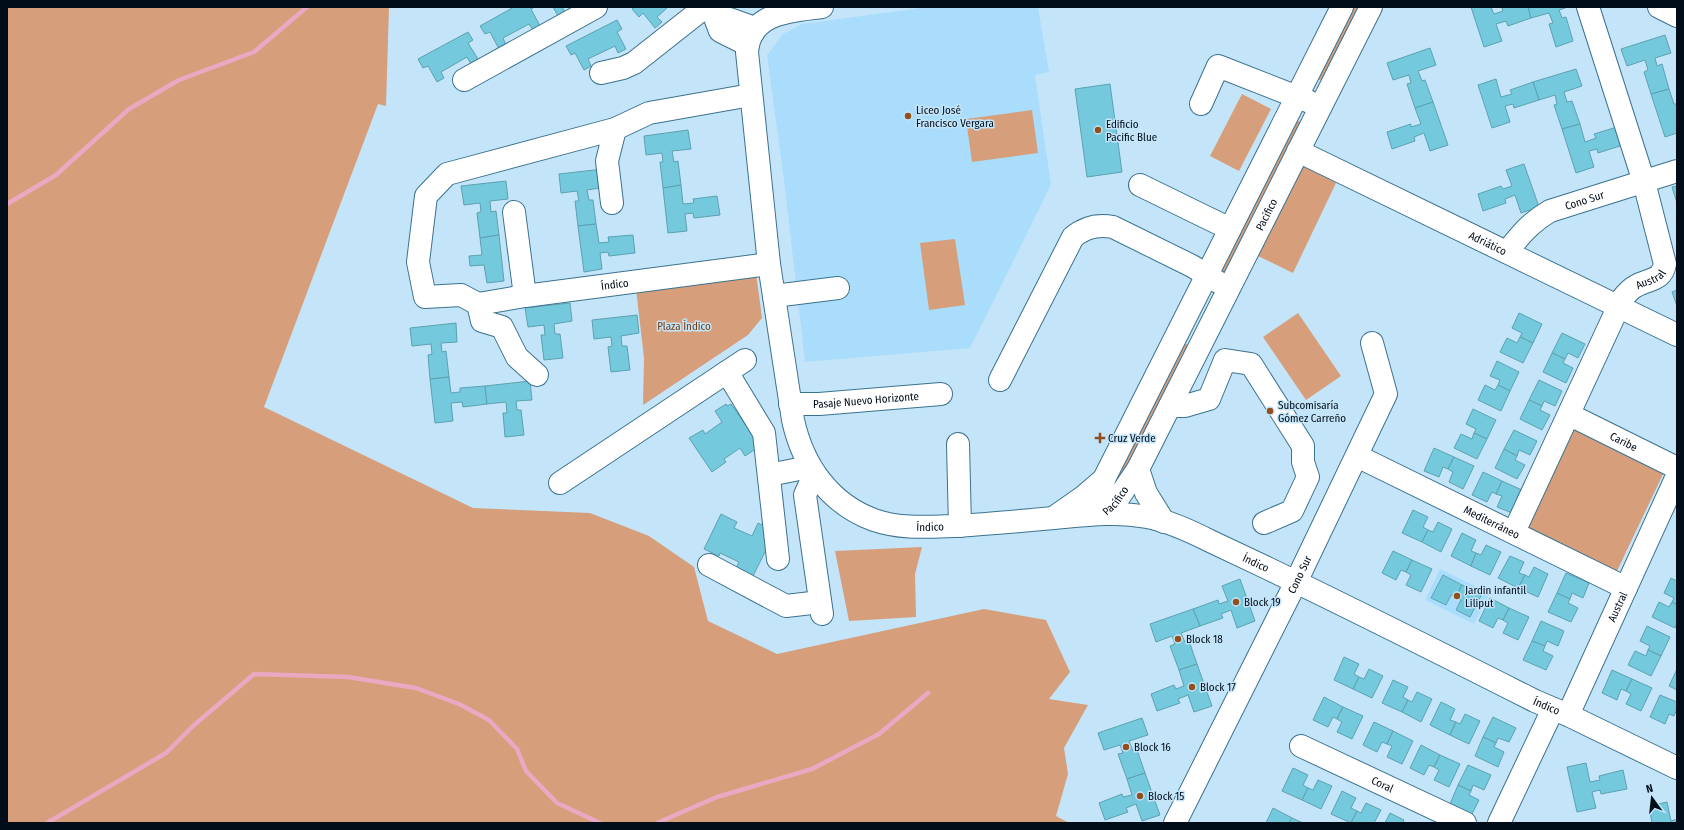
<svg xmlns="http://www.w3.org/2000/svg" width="1684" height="830" font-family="'Fira Sans Condensed',sans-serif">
  <rect width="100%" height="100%" fill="#c4e5f9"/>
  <g fill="#aaddfb">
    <polygon points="929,7 1038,7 1049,72 1035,75 1051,185 970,348 805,362 784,180 767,55 783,34 802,24"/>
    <polygon points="1440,569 1490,593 1474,624 1425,600"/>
  </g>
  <g fill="#d69e7a">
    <polygon points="7,7 389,7 386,106 378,104 264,407 473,508 590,513 649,536 694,567 708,621 777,654 984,609 1046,620 1070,672 1049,699 1088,705 1064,748 1068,774 1056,816 1069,823 7,823"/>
    <polygon points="1351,7 1359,7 1323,79 1319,80 1318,75"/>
    <polygon points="1242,94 1271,109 1239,171 1210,156"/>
    <polygon points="1032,110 1038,153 972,162 966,119"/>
    <polygon points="1297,120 1302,123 1225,276 1220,273"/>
    <polygon points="1302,164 1336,183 1293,273 1258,256"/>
    <polygon points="955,239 965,305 929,310 920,243"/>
    <polygon points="756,273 762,318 748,335 643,405 644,358 636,289"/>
    <polygon points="1298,313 1341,376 1306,400 1263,337"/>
    <polygon points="1187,344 1188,348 1111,499 1106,496 1182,345"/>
    <polygon points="1573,429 1664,472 1617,571 1525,528"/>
    <polygon points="922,547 915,574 916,617 849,621 835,551"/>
  </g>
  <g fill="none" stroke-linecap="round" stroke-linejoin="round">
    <g stroke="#eba8c2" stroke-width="4.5">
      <polyline points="7,204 56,175 129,109 179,80 254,52 307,7"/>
      <polyline points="47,823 166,753 193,726 254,674 348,677 416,688 459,704 489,720 517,749 526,771 557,803 600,823"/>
      <polyline points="657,823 717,797 812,769 879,734 928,693"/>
    </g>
  </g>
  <g fill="#75c9dc" stroke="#5ca1b1">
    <polygon points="514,7 535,7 531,9 540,26 533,30 529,24 503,38 506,45 499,49 490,32 485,34 480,26"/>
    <polygon points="553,7 562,7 565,12 558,16"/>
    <polygon points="635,7 668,7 657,17 662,22 655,28 643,13 639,17 632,9"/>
    <polygon points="1471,7 1491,7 1494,14 1503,11 1502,8 1505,7 1528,7 1531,18 1508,26 1506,21 1496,24 1502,41 1484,47"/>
    <polygon points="1528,7 1568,7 1559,10 1562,18 1566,17 1573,41 1556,47 1549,24 1553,23 1549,13 1531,18"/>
    <polygon points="617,20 622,29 617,32 626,49 618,53 615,46 588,59 591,66 584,70 575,53 571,55 566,46"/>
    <polygon points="468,32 473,40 468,43 478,59 471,64 467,57 441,72 444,78 437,82 428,66 423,68 418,59"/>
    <polygon points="1665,35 1671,53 1655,58 1657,66 1662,64 1669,89 1651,94 1644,72 1648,70 1645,60 1627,66 1621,49"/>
    <polygon points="1430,48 1436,65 1418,71 1422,81 1425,80 1433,102 1415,108 1407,84 1411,83 1409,75 1393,80 1387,63"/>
    <polygon points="1576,69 1582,86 1564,92 1567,102 1572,101 1580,124 1562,129 1554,105 1557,104 1555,95 1539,100 1533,82"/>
    <polygon points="1496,79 1501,97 1512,94 1510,90 1533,82 1539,100 1514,108 1513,104 1505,106 1510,122 1492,128 1478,85"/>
    <polygon points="1110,84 1122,172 1087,177 1075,89"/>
    <polygon points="1669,89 1674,104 1677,104 1677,133 1665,137 1651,94"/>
    <polygon points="1433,102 1448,145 1430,151 1424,133 1414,137 1415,141 1392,149 1387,132 1411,124 1411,127 1421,124 1415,108"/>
    <polygon points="1580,124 1585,142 1596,138 1594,134 1617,127 1623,145 1598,153 1597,149 1589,151 1594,167 1576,173 1562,129"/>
    <polygon points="688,130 691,149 672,151 674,162 678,161 681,185 663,188 660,162 663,162 662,153 646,155 644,136"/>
    <polygon points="1524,164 1539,207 1521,213 1515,195 1505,199 1506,203 1483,211 1478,194 1501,186 1503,189 1512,186 1506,170"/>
    <polygon points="603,169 606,187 587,190 589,200 593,200 596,224 578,226 575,201 579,201 577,191 561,193 559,174"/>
    <polygon points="506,181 508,199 490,201 491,212 496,211 499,235 480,238 477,213 481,212 480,203 464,205 461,186"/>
    <polygon points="681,185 683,204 694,203 693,199 717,196 720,215 694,218 693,213 685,214 687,231 668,233 663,188"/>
    <polygon points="1677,186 1677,203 1672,187"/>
    <polygon points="596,224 599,243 609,242 608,237 633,235 635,253 609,256 608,252 600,253 602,269 584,272 578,226"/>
    <polygon points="499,235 504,281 487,283 484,265 470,266 469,256 482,255 480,238"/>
    <polygon points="1677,290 1677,306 1672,292"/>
    <polygon points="570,303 572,321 554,324 555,334 560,334 563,358 544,360 541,335 545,335 544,325 528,327 525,308"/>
    <polygon points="1519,313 1542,324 1533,343 1520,337 1522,333 1512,328"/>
    <polygon points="637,315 639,333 621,336 622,346 627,346 630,370 611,372 608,347 612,346 611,337 594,339 592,320"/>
    <polygon points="456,323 457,342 441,343 442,352 446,351 449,377 430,379 428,355 432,354 431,344 412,346 410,328"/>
    <polygon points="1562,333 1585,344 1578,358 1568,353 1565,359 1552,353"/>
    <polygon points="1520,337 1533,343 1523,363 1500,352 1507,338 1517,343"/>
    <polygon points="1552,353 1565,359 1563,363 1573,368 1566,383 1543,372"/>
    <polygon points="1497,361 1519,372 1510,391 1498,385 1500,380 1490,376"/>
    <polygon points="449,377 451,393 460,392 460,388 485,386 487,404 463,407 462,402 451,403 453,421 435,423 430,379"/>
    <polygon points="1539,380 1562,391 1555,406 1544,401 1542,406 1529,400"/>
    <polygon points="530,381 532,400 516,401 517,410 521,410 524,435 505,437 503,413 507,413 506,402 487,404 485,386"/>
    <polygon points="1485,385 1495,390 1498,385 1510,391 1501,411 1478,400"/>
    <polygon points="1529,400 1542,406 1540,410 1550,415 1542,430 1520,419"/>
    <polygon points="726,404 727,406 731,404 760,446 745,456 740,448 724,459 726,462 712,472 689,438 703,430 705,434 722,422 715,411"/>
    <polygon points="1473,409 1496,420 1487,439 1474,433 1476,429 1466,424"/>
    <polygon points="1514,430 1537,441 1530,455 1519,450 1517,456 1504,449"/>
    <polygon points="1474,433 1487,439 1477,459 1454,448 1461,434 1472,439"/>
    <polygon points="1434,448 1454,457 1448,469 1443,467 1439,477 1424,471"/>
    <polygon points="1504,449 1517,456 1515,460 1525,465 1517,479 1495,468"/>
    <polygon points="1454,457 1474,466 1463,489 1449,482 1453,472 1448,469"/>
    <polygon points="1483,472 1502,481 1496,494 1492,492 1487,502 1472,495"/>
    <polygon points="1502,481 1522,490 1512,513 1497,507 1502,496 1496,494"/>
    <polygon points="1413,510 1428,517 1423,527 1428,530 1422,542 1402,533"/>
    <polygon points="721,514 737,522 734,528 752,536 758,523 768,528 773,536 751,580 733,574 739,562 720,553 719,556 704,549"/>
    <polygon points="1438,522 1452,529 1441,552 1422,542 1428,530 1433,532"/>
    <polygon points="1462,533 1476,540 1471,551 1476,553 1471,566 1451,556"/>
    <polygon points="1486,545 1501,552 1490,575 1471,566 1476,553 1481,555"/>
    <polygon points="1393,551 1412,560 1406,572 1401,570 1396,580 1382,573"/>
    <polygon points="1510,556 1524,562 1519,573 1525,575 1518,588 1498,578"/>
    <polygon points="1412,560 1432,569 1421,592 1406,585 1411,575 1406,572"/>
    <polygon points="1534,567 1548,574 1538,597 1518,588 1525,575 1529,577"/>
    <polygon points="1566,573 1589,583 1583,598 1572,593 1570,599 1557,593"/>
    <polygon points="1443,575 1462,585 1456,597 1451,595 1446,605 1431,598"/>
    <polygon points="1671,578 1677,581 1677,605 1672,602 1674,598 1664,593"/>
    <polygon points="1240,579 1255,621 1237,628 1231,610 1221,614 1223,618 1200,626 1193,609 1218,600 1219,604 1228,601 1222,586"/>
    <polygon points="1462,585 1482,594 1470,617 1456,610 1461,600 1456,597"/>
    <polygon points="1557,593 1570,599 1568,603 1578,608 1571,622 1548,612"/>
    <polygon points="1490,598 1509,608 1503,620 1498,618 1493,628 1479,621"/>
    <polygon points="1659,602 1669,607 1672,602 1677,605 1677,623 1675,628 1652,617"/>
    <polygon points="1509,608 1529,617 1518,640 1503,633 1508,623 1503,620"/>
    <polygon points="1193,609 1200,626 1181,633 1185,642 1189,641 1197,664 1179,670 1170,646 1175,644 1172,636 1156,642 1150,624"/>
    <polygon points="1541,621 1564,631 1558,646 1547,641 1545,646 1532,641"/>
    <polygon points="1647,626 1670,637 1661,656 1648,650 1650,646 1640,641"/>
    <polygon points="1532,641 1545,646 1543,651 1553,656 1546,670 1523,660"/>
    <polygon points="1648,650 1661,656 1651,676 1628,665 1635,651 1646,656"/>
    <polygon points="1344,657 1359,664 1354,674 1359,677 1353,689 1334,680"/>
    <polygon points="1197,664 1212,706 1194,712 1188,695 1178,699 1180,703 1157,711 1151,694 1174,685 1176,689 1184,686 1179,670"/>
    <polygon points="1369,669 1383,676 1372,698 1353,689 1359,677 1364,679"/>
    <polygon points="1677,669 1677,690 1669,686"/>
    <polygon points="1612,670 1632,679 1626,691 1621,689 1617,700 1602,693"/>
    <polygon points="1632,679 1652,688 1641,711 1626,704 1631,694 1626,691"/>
    <polygon points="1393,680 1408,687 1403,697 1408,700 1402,712 1382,703"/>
    <polygon points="1417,692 1432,699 1421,722 1402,712 1408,700 1412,702"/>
    <polygon points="1660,695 1677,702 1677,709 1674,716 1669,714 1665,724 1650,717"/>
    <polygon points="1324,697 1343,707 1337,719 1333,717 1328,727 1313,720"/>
    <polygon points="1441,702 1455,709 1450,720 1456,722 1450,735 1430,725"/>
    <polygon points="1343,707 1363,716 1352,739 1337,732 1342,722 1337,719"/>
    <polygon points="1465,714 1480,721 1469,744 1450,735 1456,722 1460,724"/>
    <polygon points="1493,717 1516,728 1509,742 1498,738 1496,743 1483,737"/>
    <polygon points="1142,718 1148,735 1129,741 1133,751 1137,750 1145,773 1127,779 1118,754 1123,753 1120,745 1104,750 1098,733"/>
    <polygon points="1374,722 1393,731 1387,744 1382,742 1377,752 1363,745"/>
    <polygon points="1393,731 1413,741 1402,764 1387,757 1392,746 1387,744"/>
    <polygon points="1483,737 1496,743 1494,747 1504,752 1498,767 1475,756"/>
    <polygon points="1421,745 1440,755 1434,767 1429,765 1424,775 1410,768"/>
    <polygon points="1440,755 1460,764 1449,787 1434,780 1439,770 1434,767"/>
    <polygon points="1586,763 1590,782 1600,780 1599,776 1623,770 1627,789 1601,794 1600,790 1592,792 1596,808 1577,812 1567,767"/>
    <polygon points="1468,765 1491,775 1484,790 1473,785 1471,791 1458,785"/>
    <polygon points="1293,768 1308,775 1303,785 1308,788 1302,800 1282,791"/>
    <polygon points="1145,773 1160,815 1142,821 1136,804 1126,808 1128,812 1105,820 1099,803 1122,794 1123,797 1132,795 1127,779"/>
    <polygon points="1318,780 1332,786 1321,809 1302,800 1308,788 1313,790"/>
    <polygon points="1458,785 1471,791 1469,795 1479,800 1472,814 1450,804"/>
    <polygon points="1342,791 1356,798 1351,808 1357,811 1351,823 1331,814"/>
    <polygon points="1667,802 1671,821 1677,819 1677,823 1652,823 1649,806"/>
    <polygon points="1366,803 1381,810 1374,823 1351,823 1357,811 1361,813"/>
    <polygon points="1273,808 1292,818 1289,823 1266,823"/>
    <polygon points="1390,813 1404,820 1403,823 1385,823"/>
    <polygon points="1292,818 1303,823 1289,823"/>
  </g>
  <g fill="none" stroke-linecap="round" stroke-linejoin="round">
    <g stroke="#3b728f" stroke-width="24">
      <g id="minor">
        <polyline points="711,7 720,31 748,45"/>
        <path id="s1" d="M822,7C791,11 750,12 747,52L769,264L793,420C803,466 830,504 874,520C900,529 926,527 954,526C987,524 1021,521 1054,518C1086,515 1116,511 1147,517C1169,521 1190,531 1210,541C1229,550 1248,559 1267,568C1357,611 1446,656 1535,701L1568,715L1677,768"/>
        <polyline points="1659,7 1677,16"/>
        <polyline points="712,11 724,17 755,28"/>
        <polyline points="601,73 623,68 634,63 705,7"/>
        <polyline points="464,80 596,7"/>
        <polyline points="1201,104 1218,66 1310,102"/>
        <path id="s2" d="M1298,151L1677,335"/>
        <polyline points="1140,185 1230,229"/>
        <polyline points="612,203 607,161 615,129"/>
        <polyline points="514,212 525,296"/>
        <path id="s3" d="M1507,252C1521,234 1530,223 1550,211L1677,171"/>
        <polyline points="774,296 838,288"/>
        <polyline points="478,304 461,295 425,297 418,262 426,196 447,174 615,129 649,113 751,95"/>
        <polyline points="727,372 764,433 778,559"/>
        <path id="s4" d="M537,375L517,357L502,327L482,321L478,304L525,296L769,264"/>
        <path d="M1000,380L1073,237C1085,227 1098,224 1113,227L1192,266L1218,282"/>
        <path id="s5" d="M790,404H819L941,394"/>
        <polyline points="1170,406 1185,406 1209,399 1225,360 1251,364 1303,446 1303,462 1308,477 1292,511 1264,523"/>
        <path id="s6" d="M1570,415L1677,468"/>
        <polyline points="958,444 960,526"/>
        <path id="s7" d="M1357,456L1626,588"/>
        <polyline points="1138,469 1146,493 1164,522"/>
        <polyline points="769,475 809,467"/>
        <polyline points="814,475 805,495 822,614"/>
        <polyline points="560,483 745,360"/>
        <path id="s8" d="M1104,513L1115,503L1138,469L1371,7"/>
        <polyline points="1104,513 1101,499 1104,479 1342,7"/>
        <polyline points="1053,518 1083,497 1104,479"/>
        <path id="s9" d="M1514,532L1622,299C1626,294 1630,289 1636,286C1648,279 1662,281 1665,264L1644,182L1588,7"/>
        <polyline points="709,565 786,606 820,602"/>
        <path id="s10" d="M1568,715L1677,476"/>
        <path id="s11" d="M1301,746L1465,823"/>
        <path id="s12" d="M1175,823L1296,582L1386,394L1372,343"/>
        <polyline points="1499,823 1553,709"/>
      </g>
    </g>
    <use href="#minor" stroke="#fff" stroke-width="22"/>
  </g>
  <g fill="#914f1c" stroke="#c4e5f9" stroke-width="1.5">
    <circle cx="908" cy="116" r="4"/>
    <circle cx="1098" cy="130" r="4"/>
    <circle cx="1270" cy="411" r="4"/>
    <path d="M1098 432h4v4h4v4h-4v4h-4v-4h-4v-4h4z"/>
    <circle cx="1457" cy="596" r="4"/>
    <circle cx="1236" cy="602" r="4"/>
    <circle cx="1178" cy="639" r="4"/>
    <circle cx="1192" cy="687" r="4"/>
    <circle cx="1126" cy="747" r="4"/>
    <circle cx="1140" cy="796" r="4"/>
  </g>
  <g text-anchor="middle" stroke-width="3" stroke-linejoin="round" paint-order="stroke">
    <g font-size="11" fill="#000d18" stroke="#c4e5f9" text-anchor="start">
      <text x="916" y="114">Liceo José<tspan x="916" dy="13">Francisco Vergara</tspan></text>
      <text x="1106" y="128">Edificio<tspan x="1106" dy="13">Pacific Blue</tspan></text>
      <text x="1278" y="409">Subcomisaría<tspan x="1278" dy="13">Gómez Carreño</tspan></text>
      <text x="1108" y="442">Cruz Verde</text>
      <text x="1465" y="594">Jardin infantil<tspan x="1465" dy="13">Liliput</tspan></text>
      <text x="1244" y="606">Block 19</text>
      <text x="1186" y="643">Block 18</text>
      <text x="1200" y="691">Block 17</text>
      <text x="1134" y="751">Block 16</text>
      <text x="1148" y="800">Block 15</text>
    </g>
    <g font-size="11" fill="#000d18" stroke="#c4e5f9">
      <text dy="4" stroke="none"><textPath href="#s3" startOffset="96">Cono Sur</textPath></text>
      <text dy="4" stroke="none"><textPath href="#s8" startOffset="341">Pacífico</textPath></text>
      <text dy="4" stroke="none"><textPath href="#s2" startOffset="211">Adriático</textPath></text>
      <text dy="4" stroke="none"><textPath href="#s9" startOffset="292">Austral</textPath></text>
      <text dy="4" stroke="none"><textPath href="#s4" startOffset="237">Índico</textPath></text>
      <text dy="4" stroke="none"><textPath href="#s5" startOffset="76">Pasaje Nuevo Horizonte</textPath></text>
      <text dy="4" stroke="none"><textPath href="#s6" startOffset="60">Caribe</textPath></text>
      <text dy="4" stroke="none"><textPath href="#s8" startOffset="17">Pacífico</textPath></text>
      <text dy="4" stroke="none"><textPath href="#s7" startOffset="150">Mediterráneo</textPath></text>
      <text dy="4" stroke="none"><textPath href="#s1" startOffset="659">Índico</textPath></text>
      <text dy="4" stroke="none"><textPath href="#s1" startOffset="995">Índico</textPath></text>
      <text dy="4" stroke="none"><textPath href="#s12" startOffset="278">Cono Sur</textPath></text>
      <text dy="4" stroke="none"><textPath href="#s10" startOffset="119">Austral</textPath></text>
      <text dy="4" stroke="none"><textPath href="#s1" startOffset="1319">Índico</textPath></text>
      <text dy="4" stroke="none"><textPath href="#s11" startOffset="90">Coral</textPath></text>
    </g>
    <g font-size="11" fill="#743e14" stroke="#c4e5f9">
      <text x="684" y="330">Plaza Índico</text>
    </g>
  </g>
  <rect width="1684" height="830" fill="none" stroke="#000d18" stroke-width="16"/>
  <g transform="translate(1652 798) rotate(345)" stroke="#c4e5f9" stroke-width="3" paint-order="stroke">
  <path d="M0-3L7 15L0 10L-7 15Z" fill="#000d18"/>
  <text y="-6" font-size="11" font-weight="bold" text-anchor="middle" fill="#000d18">N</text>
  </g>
</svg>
